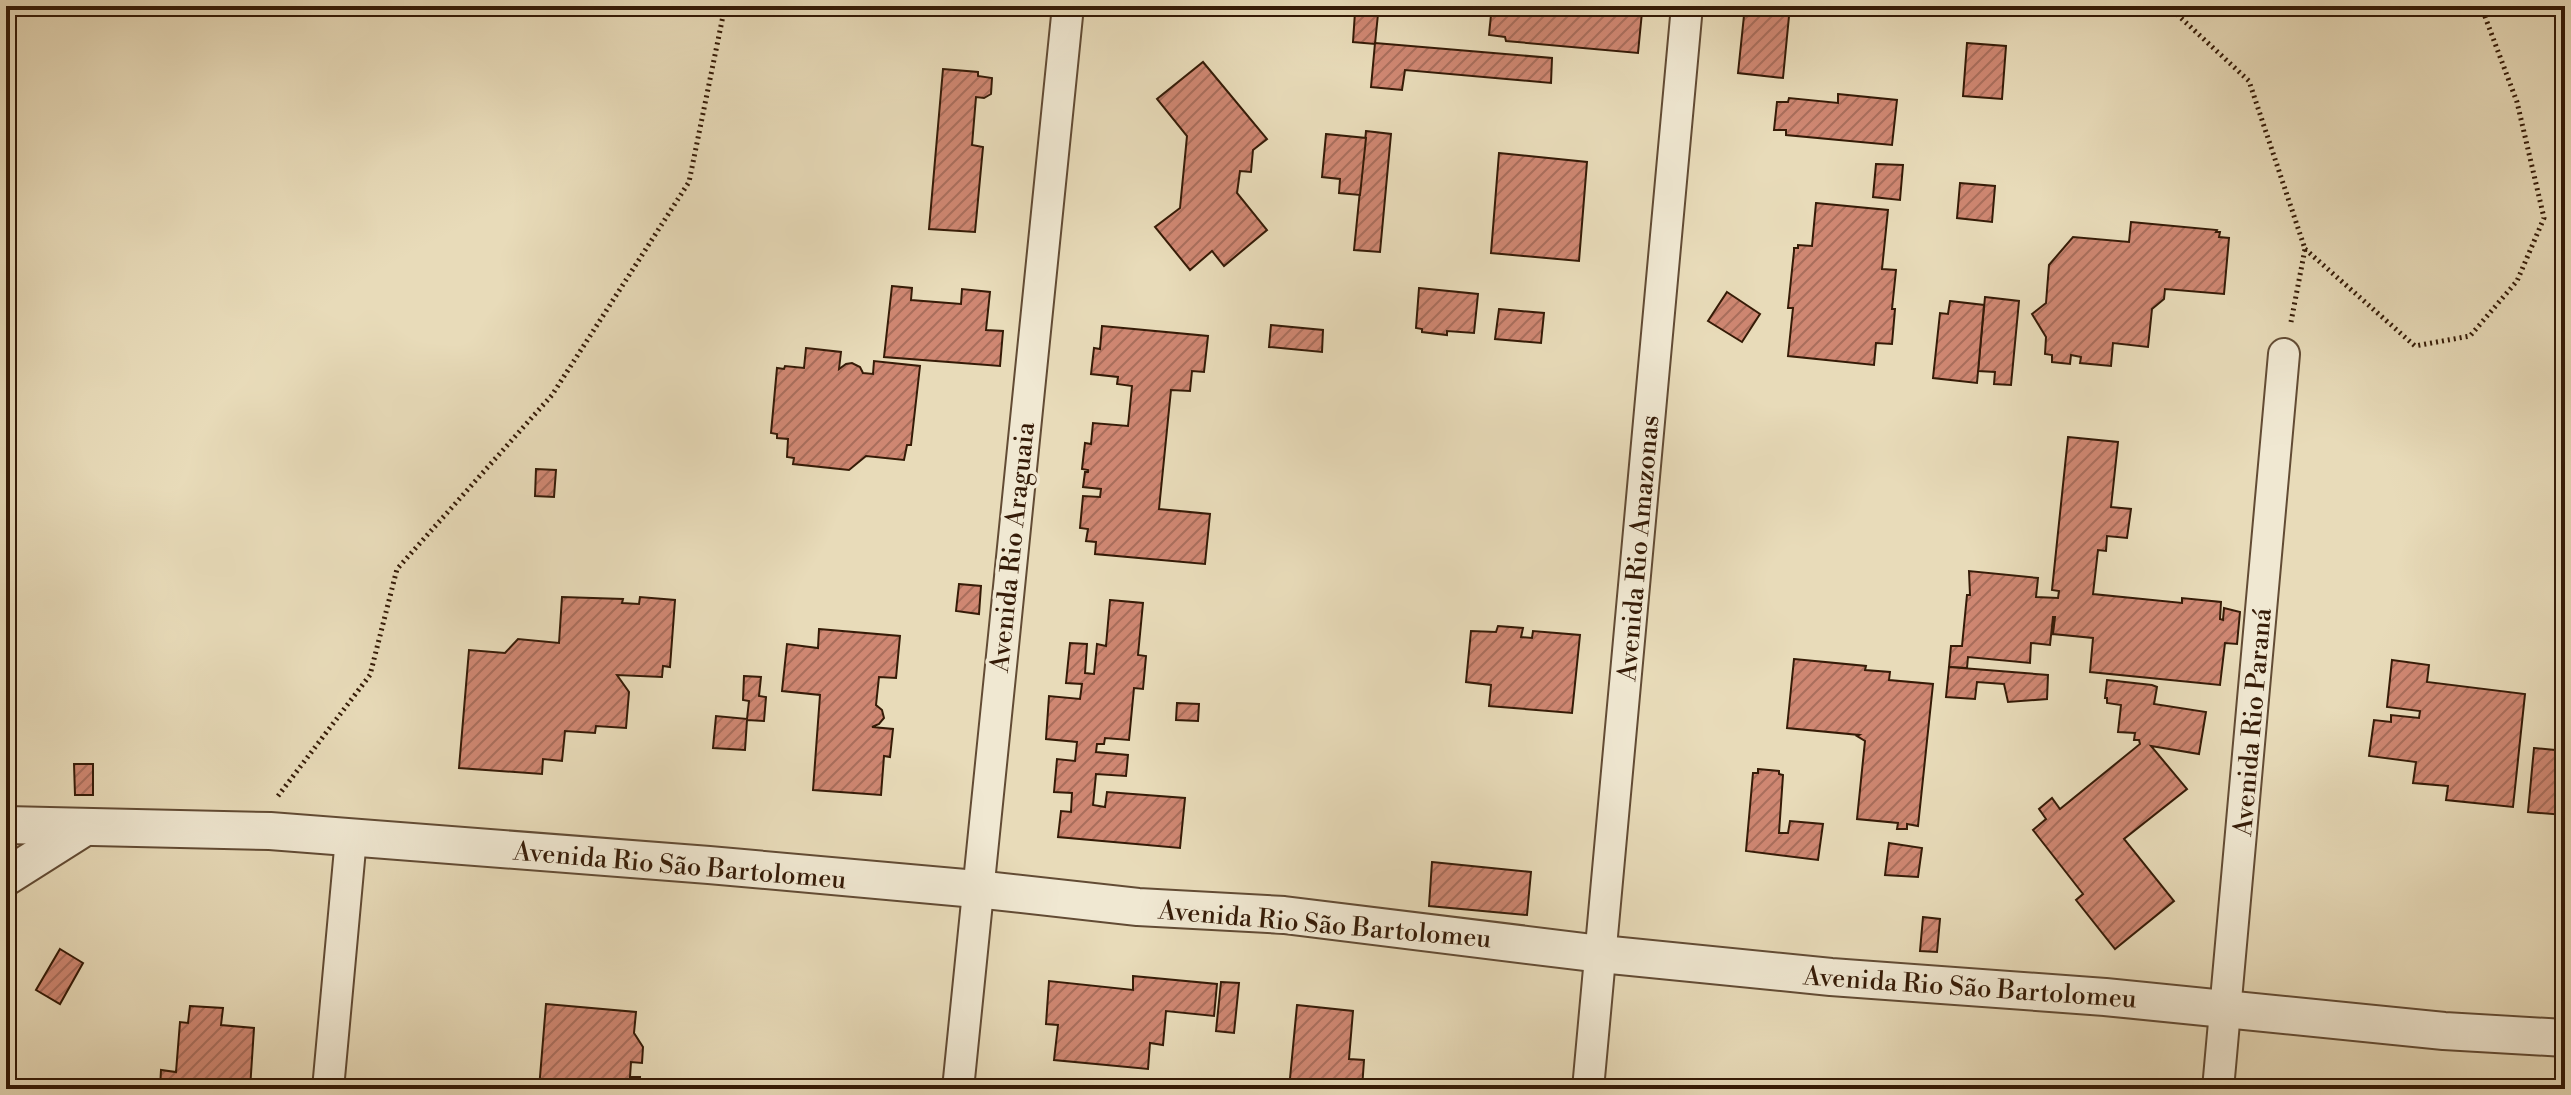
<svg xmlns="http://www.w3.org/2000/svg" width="2571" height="1095" font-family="'Libre Bodoni',serif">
  <defs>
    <pattern id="building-hatch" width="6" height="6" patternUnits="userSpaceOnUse" patternTransform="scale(2)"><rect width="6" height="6" fill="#cf8772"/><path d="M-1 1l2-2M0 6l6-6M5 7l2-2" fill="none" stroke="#a96e5c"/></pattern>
  </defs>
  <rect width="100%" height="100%" fill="#e8dbb9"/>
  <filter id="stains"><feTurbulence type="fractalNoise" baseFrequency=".0025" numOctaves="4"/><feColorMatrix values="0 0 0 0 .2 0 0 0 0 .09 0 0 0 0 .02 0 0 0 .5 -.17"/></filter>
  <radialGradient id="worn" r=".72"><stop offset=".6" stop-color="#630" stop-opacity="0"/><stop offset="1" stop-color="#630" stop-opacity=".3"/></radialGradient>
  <g fill="url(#building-hatch)" stroke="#351b07" stroke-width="2">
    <polygon points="1506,6 1614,6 1614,10 1642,12 1638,53 1506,41 1505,37 1489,35 1491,15 1505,16"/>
    <polygon points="1745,6 1790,6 1783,78 1738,73"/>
    <polygon points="1355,12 1378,14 1375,44 1353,42"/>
    <polygon points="1375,43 1552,58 1551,83 1405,70 1402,90 1371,87"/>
    <polygon points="1967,43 2006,46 2002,99 1963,96"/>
    <polygon points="1203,62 1267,139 1253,150 1251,172 1240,171 1237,193 1267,230 1224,266 1212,251 1190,270 1155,227 1180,208 1187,136 1157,99"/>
    <polygon points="943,69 978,72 978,76 992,78 991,94 984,98 976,97 972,145 983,147 975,232 929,229"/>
    <polygon points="1838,94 1897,100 1892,145 1786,135 1786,130 1774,130 1777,102 1788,102 1789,98 1838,103"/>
    <polygon points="1366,131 1391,134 1380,252 1354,250"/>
    <polygon points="1326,134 1366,138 1360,195 1339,193 1340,179 1322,177"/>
    <polygon points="1499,153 1587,162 1579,261 1491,253"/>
    <polygon points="1876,164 1903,165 1900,200 1873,197"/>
    <polygon points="1960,183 1995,186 1992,222 1957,218"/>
    <polygon points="1816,203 1888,210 1882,269 1896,270 1892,309 1895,309 1892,344 1876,343 1874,365 1788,356 1793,308 1788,308 1794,251 1794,248 1798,248 1798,245 1812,246"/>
    <polygon points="2131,222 2217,230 2216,232 2220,232 2219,237 2229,238 2224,294 2165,289 2164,299 2152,309 2148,347 2113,343 2111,366 2080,363 2081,357 2071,355 2070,364 2052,362 2052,355 2045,354 2046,337 2032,314 2046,303 2049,265 2073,237 2129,242"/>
    <polygon points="892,286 912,288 911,300 961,304 962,289 990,292 986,330 1003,331 1000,366 884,357"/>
    <polygon points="1419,288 1478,294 1474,333 1447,331 1447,335 1422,332 1422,329 1416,328"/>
    <polygon points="1727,292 1760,314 1742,342 1708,321"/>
    <polygon points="1985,297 2019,301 2011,385 1994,384 1995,372 1978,371"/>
    <polygon points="1950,301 1984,305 1977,383 1933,378 1940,313 1948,314"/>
    <polygon points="1499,309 1544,313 1541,343 1495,339"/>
    <polygon points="1271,325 1323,330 1322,352 1269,347"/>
    <polygon points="1102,326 1208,336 1204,372 1192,371 1190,391 1171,390 1159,509 1210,514 1205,564 1095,554 1096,542 1086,541 1088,529 1080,528 1083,496 1100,497 1101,489 1083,487 1085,472 1088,472 1088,470 1082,469 1085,443 1091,444 1093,423 1128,426 1132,386 1117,384 1118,377 1091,374 1094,348 1100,349"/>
    <polygon points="806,348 841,352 839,369 846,364 852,363 860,367 863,373 873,374 874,361 920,366 911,445 907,445 904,460 866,456 849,470 793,464 794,458 787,457 788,439 777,438 777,434 771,433 777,368 784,369 785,366 804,368"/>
    <polygon points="2068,437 2118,442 2111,507 2131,509 2127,538 2107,536 2106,551 2098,550 2093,594 2182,603 2182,598 2221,602 2220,619 2223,620 2224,608 2240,612 2237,644 2225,643 2220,685 2090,672 2093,638 2053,634 2055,617 2053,617 2050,645 2031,643 2030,663 1968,657 1967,668 1949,667 1951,646 1962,646 1967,595 1970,595 1969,571 2038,578 2036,597 2058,598 2059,591 2052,590"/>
    <polygon points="536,469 556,470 554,497 535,496"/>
    <polygon points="959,584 981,586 979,614 956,611"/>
    <polygon points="562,597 623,599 622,603 639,604 640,597 675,600 670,667 663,666 662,677 617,675 629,692 626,728 596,726 595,733 565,731 562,761 543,759 542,774 459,768 469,650 505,653 518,639 559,643"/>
    <polygon points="1110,600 1143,603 1138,655 1146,656 1143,689 1134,688 1129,740 1105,738 1104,744 1097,744 1096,752 1128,755 1126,776 1096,774 1093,805 1105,807 1107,792 1185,798 1180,848 1058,837 1061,811 1071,812 1072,793 1054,792 1057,759 1075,761 1077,742 1046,739 1049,696 1080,699 1082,684 1066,683 1070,643 1087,644 1085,673 1094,674 1097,644 1106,646"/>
    <polygon points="1498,626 1523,628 1521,637 1532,638 1533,631 1580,635 1572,713 1489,706 1491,685 1466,682 1471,631 1496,632"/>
    <polygon points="819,629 900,636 896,678 879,677 876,705 882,710 884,718 879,724 872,727 893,729 890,757 884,756 881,795 813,790 820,695 782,691 787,644 818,648"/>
    <polygon points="1794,659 1866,666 1865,670 1890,672 1889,680 1933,684 1918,826 1907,824 1907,829 1897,829 1898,823 1857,819 1865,741 1857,736 1859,735 1787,728"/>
    <polygon points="2392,660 2429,665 2427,682 2525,694 2513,807 2446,800 2448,786 2413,783 2416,762 2369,756 2374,720 2391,722 2391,715 2419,718 2420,711 2387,707"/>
    <polygon points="1949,667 2048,675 2047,699 2008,702 2004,684 1977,682 1975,699 1946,697"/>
    <polygon points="744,676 761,677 759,696 766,697 764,721 747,720 745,750 713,748 716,716 747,719 749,701 743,700"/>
    <polygon points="2107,680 2152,685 2157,687 2154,704 2206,712 2199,754 2151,746 2187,789 2124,839 2174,901 2115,949 2076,900 2083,894 2033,830 2046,819 2039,809 2052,798 2060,809 2140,744 2139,740 2134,740 2135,733 2118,732 2121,705 2107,703 2107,698 2105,698"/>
    <polygon points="1177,703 1199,704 1198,721 1176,720"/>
    <polygon points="2534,748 2565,751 2565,815 2528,812"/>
    <polygon points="74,764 93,764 93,795 75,795"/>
    <polygon points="1758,769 1779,771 1779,774 1783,775 1779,833 1788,833 1790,821 1823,824 1818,860 1746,851 1753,773 1758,773"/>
    <polygon points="1889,843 1922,848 1918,877 1885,875"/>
    <polygon points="1432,862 1531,872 1527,915 1429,906"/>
    <polygon points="1923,917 1940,919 1937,952 1920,951"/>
    <polygon points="60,949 83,963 60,1004 36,990"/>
    <polygon points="1133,976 1217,984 1214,1016 1166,1011 1163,1045 1150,1043 1148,1069 1054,1060 1058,1025 1046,1024 1049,981 1133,990"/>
    <polygon points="1221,982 1239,983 1234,1033 1216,1031"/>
    <polygon points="546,1004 636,1012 634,1033 643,1047 642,1063 631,1062 630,1077 640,1077 639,1089 539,1089"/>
    <polygon points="1297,1005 1353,1011 1349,1059 1364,1060 1362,1089 1289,1089"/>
    <polygon points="190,1006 223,1008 221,1025 254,1028 250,1089 160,1089 161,1070 176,1072 180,1022 188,1023"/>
    <polygon points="2286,1081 2386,1089 2286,1089"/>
  </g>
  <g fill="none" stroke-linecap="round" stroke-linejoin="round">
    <g stroke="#624b34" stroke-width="34">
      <g id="minor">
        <polyline points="328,1089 351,838"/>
        <polyline points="958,1089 1068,6"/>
        <polyline points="1588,1089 1687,6"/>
        <polyline points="2218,1089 2284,354"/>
      </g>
    </g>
    <g stroke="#624b34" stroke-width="40">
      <g id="tertiary">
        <polyline points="6,825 270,831 709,865 976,889 1138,907 1284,915 1601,954 1831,977 2105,997 2444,1031 2565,1038"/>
        <polyline points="6,877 85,827"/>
      </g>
    </g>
    <g stroke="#351b07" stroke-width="5" stroke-dasharray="2 4" stroke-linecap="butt">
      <polyline points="2168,6 2249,81 2305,249 2291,322"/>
      <polyline points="2305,249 2415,346 2470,336 2517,281 2544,218 2517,102 2481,6"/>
      <polyline points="278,796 370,675 397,569 552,395 689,182 725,6"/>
    </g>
    <use href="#minor" stroke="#f0e8d2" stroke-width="30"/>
    <use href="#tertiary" stroke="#f0e8d2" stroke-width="36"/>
  </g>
  <g text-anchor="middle" stroke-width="7" stroke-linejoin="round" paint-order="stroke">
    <g font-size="26" fill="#351b07" stroke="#f0e8d2">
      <text transform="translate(1012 547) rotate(-84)" y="9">Avenida Rio Araguaia</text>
      <text transform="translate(1638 548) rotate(-85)" y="9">Avenida Rio Amazonas</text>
      <text transform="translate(2252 722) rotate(-85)" y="9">Avenida Rio Paraná</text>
      <text transform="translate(680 865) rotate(5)" y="9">Avenida Rio São Bartolomeu</text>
      <text transform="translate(1325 924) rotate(5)" y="9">Avenida Rio São Bartolomeu</text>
      <text transform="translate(1970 987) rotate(4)" y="9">Avenida Rio São Bartolomeu</text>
    </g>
  </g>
  <rect width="2571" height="1095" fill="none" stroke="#e8dbb9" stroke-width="32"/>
  <rect x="8" y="8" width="2555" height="1079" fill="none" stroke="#351b07" stroke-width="4"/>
  <rect x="16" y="16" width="2539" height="1063" fill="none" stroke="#351b07" stroke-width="2"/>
  <rect width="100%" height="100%" filter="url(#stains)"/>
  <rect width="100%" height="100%" fill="url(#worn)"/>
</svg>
